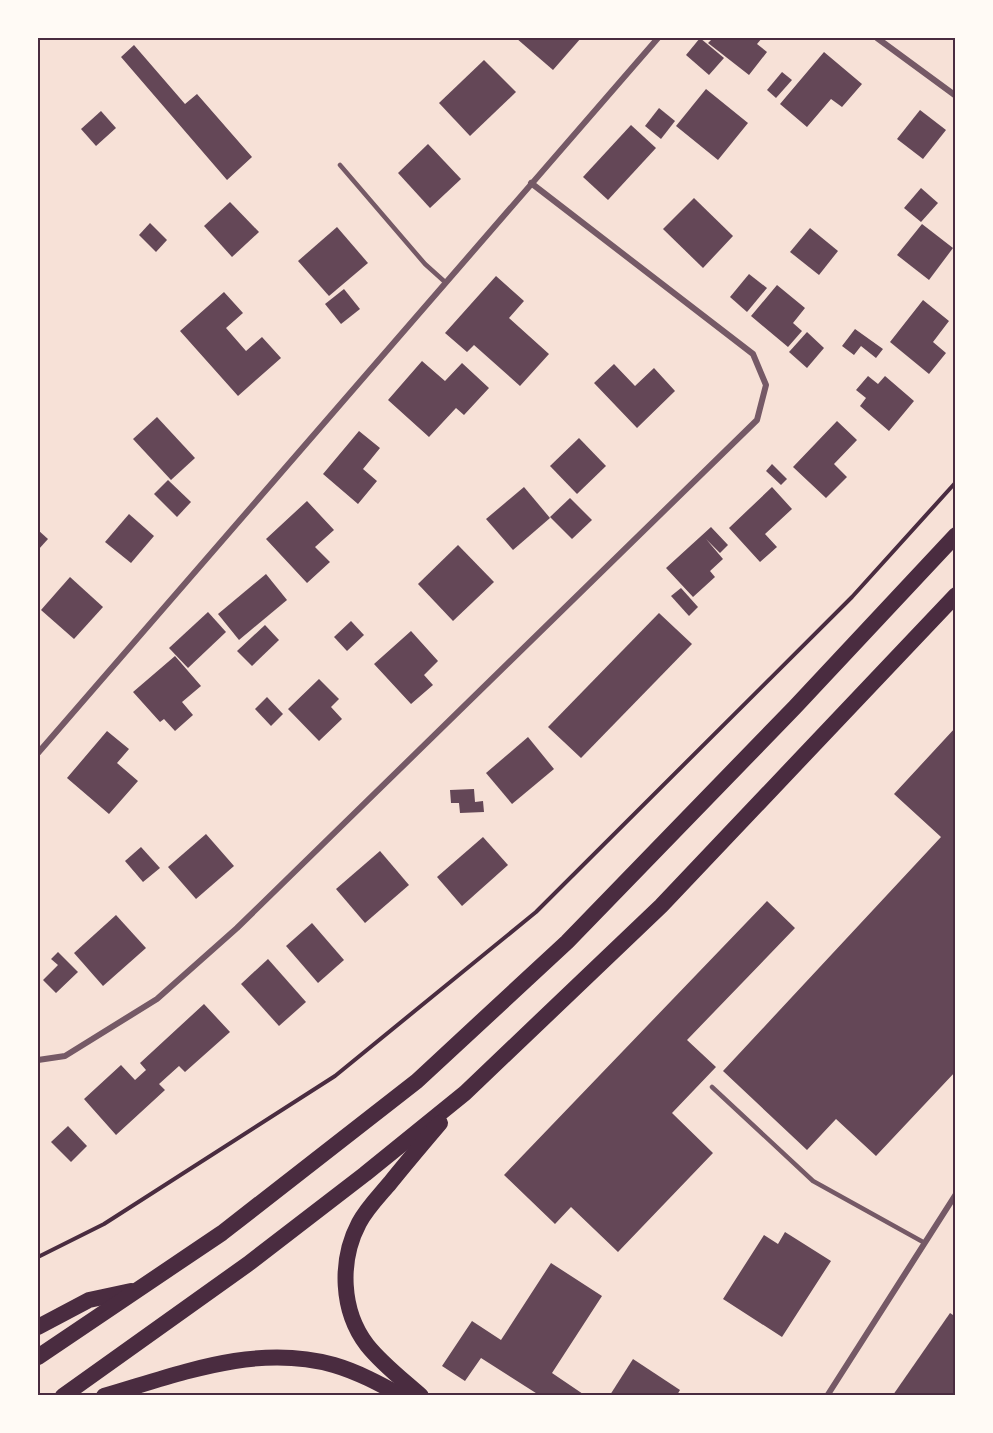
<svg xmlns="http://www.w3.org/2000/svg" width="993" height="1433" font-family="'Noto Sans',sans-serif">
  <rect width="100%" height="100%" fill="#f7e1d7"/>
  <g fill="#644757">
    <polygon points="516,38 581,38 553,70"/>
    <polygon points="700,38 724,58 709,75 686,55"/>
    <polygon points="713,38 762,38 757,44 767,52 749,75 708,43"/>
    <polygon points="134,45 185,104 197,94 252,157 227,180 121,57"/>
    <polygon points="824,52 862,84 842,107 831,99 807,127 780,104"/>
    <polygon points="484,60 516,92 470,136 439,103"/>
    <polygon points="782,72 792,80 776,98 767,90"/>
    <polygon points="706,89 748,123 718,160 676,126"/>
    <polygon points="659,108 675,121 661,139 645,126"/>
    <polygon points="920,110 946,130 923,159 897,139"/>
    <polygon points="101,111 116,128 96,146 81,129"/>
    <polygon points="631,125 656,148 608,200 583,177"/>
    <polygon points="428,144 461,179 430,208 398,173"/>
    <polygon points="921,188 938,203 921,222 904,208"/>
    <polygon points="694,198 733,236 703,268 663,229"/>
    <polygon points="230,202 259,232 232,257 204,226"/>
    <polygon points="150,223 167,240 156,252 139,235"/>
    <polygon points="922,224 953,248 929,280 897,255"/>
    <polygon points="337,227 368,263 329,296 298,261"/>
    <polygon points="810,228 838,251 819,275 790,252"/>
    <polygon points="749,274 767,288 747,312 730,297"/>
    <polygon points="496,276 524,301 509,318 549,354 520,386 474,345 467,352 445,333"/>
    <polygon points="777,285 805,308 793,323 802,331 788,347 751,316"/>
    <polygon points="344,289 360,309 341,324 325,304"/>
    <polygon points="224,292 243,313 226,328 246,351 262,337 281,358 238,396 180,331"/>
    <polygon points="923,300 949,321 933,342 946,353 929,374 890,342"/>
    <polygon points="855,329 883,349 876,358 861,346 854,355 842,346"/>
    <polygon points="807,332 824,348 807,368 789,352"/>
    <polygon points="422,361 445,381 462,363 489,388 464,415 456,408 429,437 388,400"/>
    <polygon points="614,364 635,386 654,368 675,391 637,428 594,383"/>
    <polygon points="868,376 878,384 885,376 914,401 889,431 860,406 866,398 856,390"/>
    <polygon points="157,417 195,458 171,480 133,439"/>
    <polygon points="837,421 857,440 834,464 847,477 826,498 793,467"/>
    <polygon points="359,431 380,448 363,469 377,481 358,504 323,474"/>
    <polygon points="579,438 606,466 577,494 550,466"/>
    <polygon points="772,464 787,479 781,485 766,471"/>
    <polygon points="168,480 191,502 177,517 154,494"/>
    <polygon points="524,487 550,518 513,550 486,519"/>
    <polygon points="772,487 792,509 765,534 777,547 760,562 729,528"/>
    <polygon points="570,498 592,520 572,539 550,517"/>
    <polygon points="307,501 334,530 315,547 330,562 307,583 266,539"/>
    <polygon points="129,514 154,536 131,563 105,542"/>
    <polygon points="711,527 728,545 720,553 706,539 723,559 710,571 715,577 693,597 666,568"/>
    <polygon points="38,530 48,539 38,550"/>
    <polygon points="458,545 494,582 453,621 418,584"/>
    <polygon points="266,574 287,600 239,640 218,614"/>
    <polygon points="70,577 103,607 74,639 41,610"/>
    <polygon points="681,588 698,607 689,616 671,596"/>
    <polygon points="208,612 226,632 188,668 169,648"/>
    <polygon points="659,613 692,644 581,758 548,727"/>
    <polygon points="351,621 364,635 347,651 334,637"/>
    <polygon points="265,625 279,640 252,666 237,651"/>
    <polygon points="411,631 438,661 424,675 433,685 411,704 374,664"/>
    <polygon points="175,656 201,686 182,702 193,715 175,731 164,719 160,722 133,692"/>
    <polygon points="319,679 339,699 331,707 342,719 319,741 288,709"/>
    <polygon points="267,697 283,714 271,726 255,709"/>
    <polygon points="956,727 956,1071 876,1156 836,1119 807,1150 723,1071 941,837 894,794"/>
    <polygon points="107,731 129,749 117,763 138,781 109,814 67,778"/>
    <polygon points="528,737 554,769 512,804 486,773"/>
    <polygon points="474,789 475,802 483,801 484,812 460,813 459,803 451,803 450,790"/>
    <polygon points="206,834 234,866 196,899 168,867"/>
    <polygon points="483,837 508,865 462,906 437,877"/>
    <polygon points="141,847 160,868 143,882 125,861"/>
    <polygon points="380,851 409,885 365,923 336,889"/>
    <polygon points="767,901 795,928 687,1040 716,1067 672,1113 713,1153 618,1252 571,1207 555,1224 504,1175"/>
    <polygon points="116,915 146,948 103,986 74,953"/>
    <polygon points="312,923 344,960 318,983 286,946"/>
    <polygon points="58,952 78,972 56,993 43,980 58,965 51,959"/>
    <polygon points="268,959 306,1002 279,1026 241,984"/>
    <polygon points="204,1004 230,1032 185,1072 179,1066 159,1084 165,1090 116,1135 84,1099 121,1065 135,1080 146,1070 140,1063"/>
    <polygon points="68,1126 87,1146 71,1162 51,1142"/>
    <polygon points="785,1232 831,1261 782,1337 723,1299 764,1235 778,1244"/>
    <polygon points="551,1263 602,1296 552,1373 583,1394 582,1395 539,1395 481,1358 465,1381 442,1366 472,1321 501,1340"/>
    <polygon points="950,1313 956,1317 956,1395 893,1395"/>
    <polygon points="633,1359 680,1390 677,1395 610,1395"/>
  </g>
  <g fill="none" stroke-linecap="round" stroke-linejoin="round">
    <polyline stroke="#4a2c40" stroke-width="4" points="38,1257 104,1224 335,1076 536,912 852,597 956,482"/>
    <g stroke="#755966" stroke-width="4.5">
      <polyline points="340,165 425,264 445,282"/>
      <polyline points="712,1087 813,1181 923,1242"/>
    </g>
    <g stroke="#755966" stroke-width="6">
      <polyline points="877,38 956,96"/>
      <polyline points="38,753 658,38"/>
      <polyline points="38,1060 65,1056 157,999 237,928 757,420 766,385 753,354 531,183"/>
      <polyline points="827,1396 956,1194"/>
    </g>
    <g stroke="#4a2c40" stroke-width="16">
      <polyline points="38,1327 89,1300 131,1291"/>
      <polyline points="38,1357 222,1233 417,1081 567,942 795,707 956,535"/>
      <polyline points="63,1396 248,1264 365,1174 465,1093 661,906 956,595"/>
      <path d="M104,1396C180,1374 255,1343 334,1365C358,1372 380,1384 402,1396"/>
      <path d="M421,1396C403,1380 382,1364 367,1345C341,1311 339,1261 359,1223C367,1208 379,1196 390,1183C406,1163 423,1143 440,1123"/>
    </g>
  </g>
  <rect width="993" height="1433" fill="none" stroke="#fffaf5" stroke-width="78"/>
  <rect x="39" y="39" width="915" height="1355" fill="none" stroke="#4a2c40" stroke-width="2"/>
</svg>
